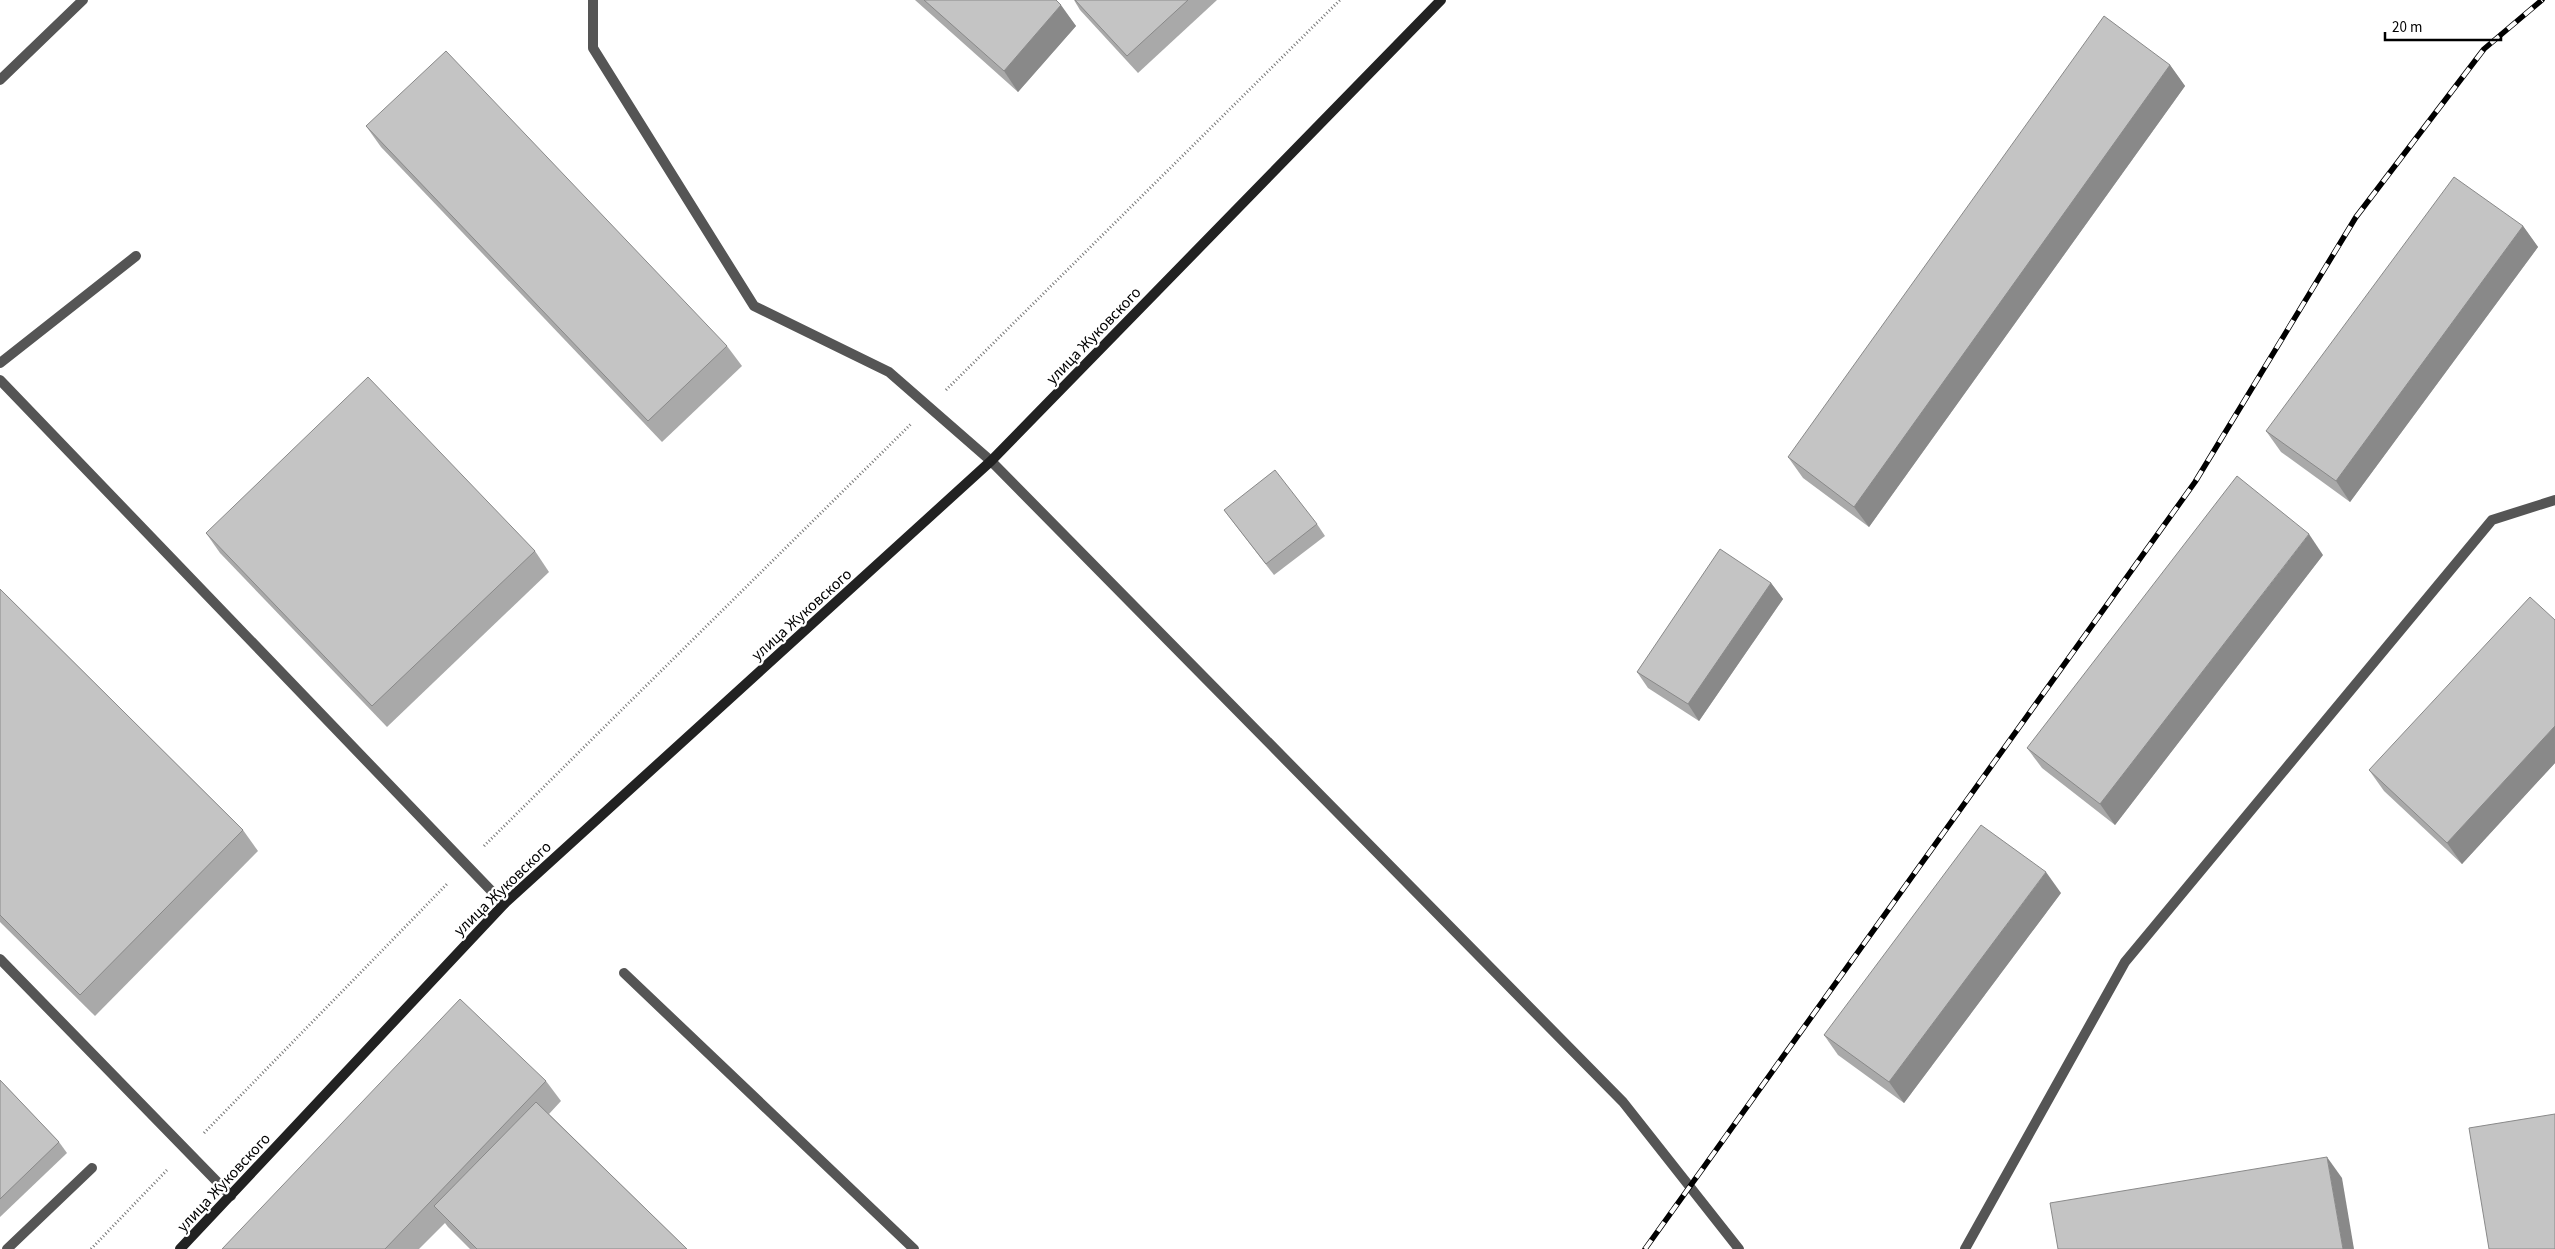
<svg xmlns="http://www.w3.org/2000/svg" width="2555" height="1249" font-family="'Source Sans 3',sans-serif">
  <rect width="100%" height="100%" fill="#fff"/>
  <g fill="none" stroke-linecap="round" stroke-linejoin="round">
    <g stroke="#777" stroke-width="3" stroke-dasharray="1 2.5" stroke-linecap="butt">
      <polyline points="946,390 1340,0"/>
      <polyline points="484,846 911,424"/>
      <polyline points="204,1133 448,883"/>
      <polyline points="91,1249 168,1169"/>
    </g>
    <g stroke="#555" stroke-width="10">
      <polyline points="593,0 593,48 754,306 889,372 991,461 1623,1102 1739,1249"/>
      <polyline points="0,363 136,256"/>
      <polyline points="0,380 504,904"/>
      <polyline points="0,959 231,1196"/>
      <polyline points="624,973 914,1249"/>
      <polyline points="7,1249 92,1168"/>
      <polyline points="1965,1249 2125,962 2492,520 2555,500"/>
    </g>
    <polyline stroke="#555" stroke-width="10" points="0,80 83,0"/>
    <polyline stroke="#222" stroke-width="10" points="180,1249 504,904 991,461 1441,0"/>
    <g stroke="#000" stroke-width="5.5">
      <polyline id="rail" points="1645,1249 2195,482 2356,217 2484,49 2542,0"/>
    </g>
    <use href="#rail" stroke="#fff" stroke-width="4" stroke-dasharray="11" stroke-linecap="butt"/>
  </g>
  <g fill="#a9a9a9">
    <polygon points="915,0 1056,0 1076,26 1018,92"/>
    <polygon points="1074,0 1217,0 1138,73 1080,10"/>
    <polygon points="2170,65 2185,86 1869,527 1803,478 1788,457"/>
    <polygon points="366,126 727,346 742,366 662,442 381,147"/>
    <polygon points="2523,226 2538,247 2350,502 2281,452 2266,431"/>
    <polygon points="1224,510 1317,524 1325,536 1274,575"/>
    <polygon points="206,533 535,551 549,572 387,727 220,553"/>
    <polygon points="2323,555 2115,825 2042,768 2027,748"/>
    <polygon points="1771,583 1783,599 1699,721 1648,688 1637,672"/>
    <polygon points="0,589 243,830 258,851 95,1016 0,922"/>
    <polygon points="2555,620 2555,763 2462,864 2384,791 2369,770"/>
    <polygon points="2061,893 1904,1103 1838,1055 1824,1035"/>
    <polygon points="0,1080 59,1142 67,1153 0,1217"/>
    <polygon points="546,1081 561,1101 549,1114 687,1249 470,1249 448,1227 445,1223 419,1249 222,1249"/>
  </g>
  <g fill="#898989">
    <polygon points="1061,5 1076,26 1018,92 1004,71"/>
    <polygon points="2170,65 2185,86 1869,527 1854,507"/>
    <polygon points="2523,226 2538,247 2350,502 2336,481"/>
    <polygon points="2309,534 2323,555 2115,825 2100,804"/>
    <polygon points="1771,583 1783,599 1699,721 1688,704"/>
    <polygon points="2555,726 2555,763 2462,864 2447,843"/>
    <polygon points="2046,872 2061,893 1904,1103 1889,1082"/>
    <polygon points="2327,1157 2342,1178 2354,1249 2343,1249"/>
  </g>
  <g fill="#c4c4c4" stroke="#898989">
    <polygon points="924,0 1056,0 1061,5 1004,71"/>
    <polygon points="1075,0 1188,0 1127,56"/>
    <polygon points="2104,16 2170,65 1854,507 1788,457"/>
    <polygon points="446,51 727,346 648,421 366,126"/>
    <polygon points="2454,177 2523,226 2336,481 2266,431"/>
    <polygon points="368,377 535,551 372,706 206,533"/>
    <polygon points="1275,470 1317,524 1266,564 1224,510"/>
    <polygon points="2237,476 2309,534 2100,804 2027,748"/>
    <polygon points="1720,549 1771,583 1688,704 1637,672"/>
    <polygon points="0,589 243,830 80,995 0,915"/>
    <polygon points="2530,597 2555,620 2555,726 2447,843 2369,770"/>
    <polygon points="1981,825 2046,872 1889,1082 1824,1035"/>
    <polygon points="460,999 546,1081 385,1249 222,1249"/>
    <polygon points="0,1080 59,1142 0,1199"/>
    <polygon points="536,1102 687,1249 477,1249 434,1206"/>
    <polygon points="2555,1114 2555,1249 2489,1249 2469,1128"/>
    <polygon points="2327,1157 2343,1249 2058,1249 2050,1203"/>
  </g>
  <g text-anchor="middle" stroke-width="4.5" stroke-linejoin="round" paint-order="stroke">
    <g font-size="16" fill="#000" stroke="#fff">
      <text transform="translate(1093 335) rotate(-46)" y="6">улица Жуковского</text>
      <text transform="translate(801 614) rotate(-42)" y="6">улица Жуковского</text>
      <text transform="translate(502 888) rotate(-44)" y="6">улица Жуковского</text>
      <text transform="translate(223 1182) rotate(-47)" y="6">улица Жуковского</text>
    </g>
  </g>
  <path d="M2385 32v8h116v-8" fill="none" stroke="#000000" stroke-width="2.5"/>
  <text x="2392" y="32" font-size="15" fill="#000000" stroke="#ffffff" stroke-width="4" paint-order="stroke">20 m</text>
</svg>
